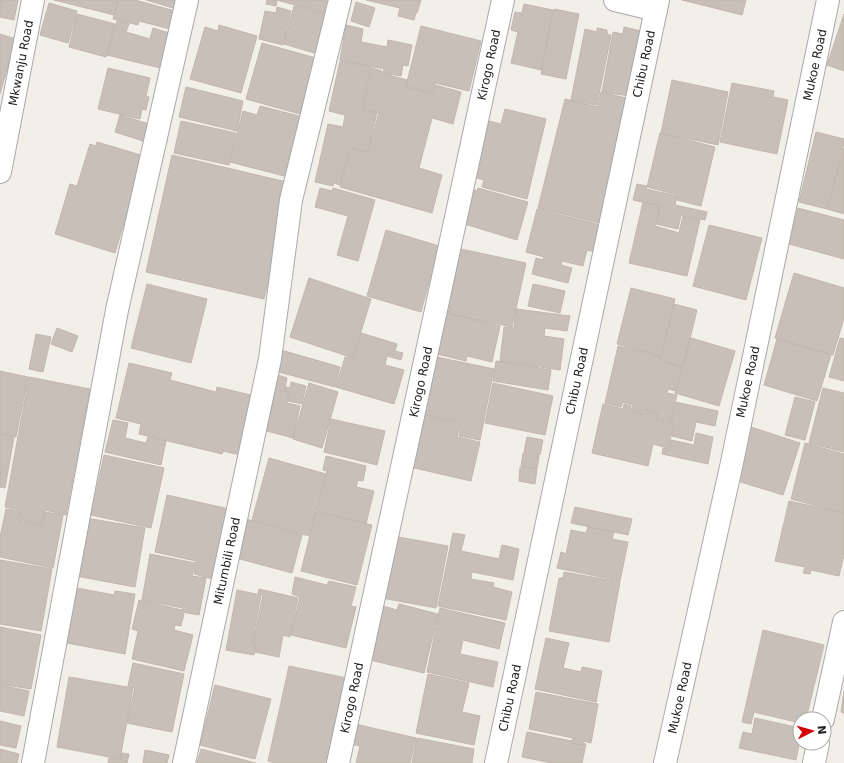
<svg xmlns="http://www.w3.org/2000/svg" width="844" height="763" font-family="'DejaVu Sans',sans-serif">
  <rect width="100%" height="100%" fill="#f2efe9"/>
  <g fill="#c7bfb8" stroke="#c4b6ab">
    <polygon points="0,0 18,0 14,20 0,17"/>
    <polygon points="54,0 118,0 114,15"/>
    <polygon points="118,0 135,0 175,11 170,29 139,21 138,25 113,19"/>
    <polygon points="146,0 176,0 173,8"/>
    <polygon points="267,0 327,0 324,13 277,0 276,6 266,4"/>
    <polygon points="366,0 421,0 417,13 416,13 414,20 398,16 400,8"/>
    <polygon points="682,0 746,0 742,15"/>
    <polygon points="356,2 375,8 369,27 351,21"/>
    <polygon points="49,3 77,11 68,43 40,35"/>
    <polygon points="524,4 553,10 541,70 511,63 518,32 511,30 515,12 522,13"/>
    <polygon points="294,6 325,14 314,53 284,44"/>
    <polygon points="277,7 291,11 283,45 259,39 265,11 276,13"/>
    <polygon points="554,9 579,14 566,79 541,74"/>
    <polygon points="77,14 115,24 106,57 69,47"/>
    <polygon points="844,14 844,71 827,65"/>
    <polygon points="117,21 129,24 126,32 150,39 153,28 169,33 160,68 107,55"/>
    <polygon points="219,25 257,36 241,93 190,79 205,27 218,31"/>
    <polygon points="346,25 363,29 361,42 387,47 388,40 412,45 408,66 403,65 401,76 383,73 384,69 340,60"/>
    <polygon points="421,26 481,41 469,91 435,83 432,93 406,86"/>
    <polygon points="624,27 641,31 630,96 602,92 613,32 623,34"/>
    <polygon points="597,28 607,30 607,34 611,35 597,105 571,100 585,29 597,32"/>
    <polygon points="0,34 16,39 0,94"/>
    <polygon points="262,43 316,58 300,114 246,99"/>
    <polygon points="340,61 371,67 362,110 377,113 368,152 350,147 340,185 334,183 333,186 315,182 328,124 343,127 345,115 329,111"/>
    <polygon points="108,68 150,78 146,96 149,97 146,110 142,109 140,119 98,109"/>
    <polygon points="372,68 382,71 381,73 407,80 406,87 433,94 435,85 461,92 453,124 432,118 419,168 442,175 432,213 340,187 351,148 368,153 379,113 363,109"/>
    <polygon points="672,80 728,92 718,145 661,133"/>
    <polygon points="732,83 774,91 773,97 788,100 777,154 720,142"/>
    <polygon points="186,87 243,101 237,131 179,117"/>
    <polygon points="601,92 630,99 599,223 538,208 565,99 598,107"/>
    <polygon points="260,106 303,117 288,177 230,162 243,111 257,115"/>
    <polygon points="505,109 546,119 527,199 482,187 484,180 467,175 481,119 501,124"/>
    <polygon points="120,115 152,125 146,142 115,132"/>
    <polygon points="181,121 236,133 229,165 174,153"/>
    <polygon points="816,132 844,139 844,143 827,209 799,202"/>
    <polygon points="660,133 715,147 701,206 677,200 678,195 647,187"/>
    <polygon points="97,142 144,156 115,253 55,234 70,184 77,186 90,144 96,146"/>
    <polygon points="844,148 844,214 827,209"/>
    <polygon points="172,155 291,183 264,299 146,272"/>
    <polygon points="637,184 647,186 646,189 677,196 675,205 707,212 705,220 681,215 678,229 656,224 660,206 633,200"/>
    <polygon points="320,188 332,191 333,188 375,200 358,261 337,255 348,216 315,207"/>
    <polygon points="468,188 477,191 478,188 528,202 517,240 458,222"/>
    <polygon points="643,202 660,206 655,226 679,233 683,216 700,220 687,276 629,263"/>
    <polygon points="798,208 844,220 844,259 789,244"/>
    <polygon points="537,209 601,225 595,252 587,250 583,266 562,261 561,265 572,268 568,283 532,274 536,258 543,260 544,257 526,252"/>
    <polygon points="709,225 762,238 746,300 693,286"/>
    <polygon points="386,230 439,246 421,312 367,296"/>
    <polygon points="461,249 526,263 512,327 448,314"/>
    <polygon points="794,273 844,288 844,318 833,355 775,338"/>
    <polygon points="309,278 371,299 353,358 290,337"/>
    <polygon points="147,284 207,299 191,363 131,348"/>
    <polygon points="533,284 565,291 560,313 528,306"/>
    <polygon points="631,288 675,299 661,356 617,344"/>
    <polygon points="674,304 697,310 683,367 660,360"/>
    <polygon points="516,309 570,316 567,331 545,328 544,336 564,339 560,370 500,361 504,327 514,328"/>
    <polygon points="446,313 500,326 492,362 467,356 466,361 437,354"/>
    <polygon points="57,328 78,336 72,352 51,344"/>
    <polygon points="361,333 397,344 395,351 403,353 401,360 387,356 385,365 404,370 394,404 336,387 345,357 354,359"/>
    <polygon points="36,334 51,337 43,372 29,369"/>
    <polygon points="691,338 735,351 719,406 675,393"/>
    <polygon points="840,338 844,339 844,381 829,377"/>
    <polygon points="777,339 831,355 817,401 764,385"/>
    <polygon points="618,346 660,356 659,361 682,367 676,391 668,389 667,393 677,395 670,422 656,419 658,412 645,409 643,414 631,411 633,405 623,402 621,407 605,403"/>
    <polygon points="281,350 340,367 335,387 275,371"/>
    <polygon points="432,356 494,369 480,440 459,436 461,422 420,414"/>
    <polygon points="496,361 551,370 548,390 493,381"/>
    <polygon points="129,363 172,373 170,380 216,392 217,387 259,397 244,456 223,451 222,454 139,434 141,424 116,418"/>
    <polygon points="0,371 28,377 16,437 0,433"/>
    <polygon points="278,375 287,378 284,393 289,394 287,403 300,406 293,438 263,430"/>
    <polygon points="29,377 90,389 66,515 45,510 42,524 19,519 21,510 5,507"/>
    <polygon points="291,382 306,386 302,404 288,401 290,393 285,392 286,387 290,388"/>
    <polygon points="309,383 338,392 322,448 293,439"/>
    <polygon points="493,383 553,396 545,435 485,423"/>
    <polygon points="823,388 844,393 844,452 809,443"/>
    <polygon points="795,397 815,402 805,440 785,435"/>
    <polygon points="675,402 718,411 715,426 696,422 692,441 672,436 674,424 671,423"/>
    <polygon points="603,404 623,409 624,404 631,406 630,412 644,415 646,410 657,413 656,420 674,424 668,448 653,444 648,466 592,453"/>
    <polygon points="422,415 460,423 457,437 480,442 471,481 410,467"/>
    <polygon points="331,419 385,431 377,465 324,452"/>
    <polygon points="113,420 128,423 125,438 146,443 148,437 166,441 161,465 105,452"/>
    <polygon points="748,426 800,443 783,495 731,479"/>
    <polygon points="696,433 713,437 708,464 662,454 663,448 669,449 671,440 694,445"/>
    <polygon points="0,434 14,437 5,488 0,487"/>
    <polygon points="527,437 543,440 540,455 524,452"/>
    <polygon points="805,443 844,454 844,513 791,499"/>
    <polygon points="523,453 539,456 537,469 521,466"/>
    <polygon points="104,455 164,468 151,528 91,515"/>
    <polygon points="326,456 366,466 363,481 358,480 356,487 374,491 366,524 317,511 327,471 323,470"/>
    <polygon points="269,458 326,474 309,536 252,520"/>
    <polygon points="520,467 537,469 535,484 519,481"/>
    <polygon points="167,495 229,509 213,579 194,574 196,561 155,552"/>
    <polygon points="789,501 844,513 844,555 839,576 811,570 810,574 803,573 805,567 775,561"/>
    <polygon points="575,507 632,519 628,535 571,523"/>
    <polygon points="6,509 20,511 18,520 42,525 45,512 63,515 53,568 0,557 0,537"/>
    <polygon points="316,512 372,525 357,585 301,571"/>
    <polygon points="86,518 145,528 135,587 76,576"/>
    <polygon points="246,519 302,535 292,573 236,558"/>
    <polygon points="588,527 614,532 612,539 628,542 620,581 557,568 561,552 566,554 571,530 586,533"/>
    <polygon points="453,533 465,535 461,551 499,559 502,545 519,549 513,580 472,572 471,579 494,583 493,587 512,592 506,620 438,606"/>
    <polygon points="393,536 448,546 436,608 382,598"/>
    <polygon points="150,554 195,563 192,576 206,578 199,615 182,612 183,608 142,600"/>
    <polygon points="0,560 52,569 41,631 0,624"/>
    <polygon points="564,572 620,582 609,642 549,631 559,578 563,578"/>
    <polygon points="295,577 327,585 329,581 356,587 351,606 356,607 346,648 291,635 300,597 292,594"/>
    <polygon points="77,588 114,595 115,591 135,594 125,654 67,643"/>
    <polygon points="259,589 298,598 290,637 283,635 279,657 255,652 256,644 253,643 263,595 258,593"/>
    <polygon points="237,590 261,595 252,644 256,645 254,655 226,650"/>
    <polygon points="139,600 182,610 181,613 184,614 181,626 175,625 174,630 193,635 184,671 132,659 138,631 132,629"/>
    <polygon points="399,604 438,614 424,673 370,660 383,606 397,610"/>
    <polygon points="440,608 505,623 499,649 463,640 460,654 498,662 493,687 427,672"/>
    <polygon points="0,627 41,635 31,689 0,684"/>
    <polygon points="763,630 824,645 806,719 800,719 800,723 754,712 751,724 742,722"/>
    <polygon points="546,638 569,643 563,668 581,672 582,667 602,671 596,702 535,689"/>
    <polygon points="133,663 184,674 172,732 127,723 135,688 128,686"/>
    <polygon points="289,666 351,679 335,749 329,748 325,763 275,763 268,761"/>
    <polygon points="428,674 469,683 462,712 480,716 474,745 416,733"/>
    <polygon points="69,677 133,688 120,759 57,747"/>
    <polygon points="0,685 29,691 24,716 0,711"/>
    <polygon points="215,685 271,699 255,759 200,745"/>
    <polygon points="844,691 844,713 841,712"/>
    <polygon points="536,692 598,704 591,743 583,741 582,745 572,743 573,738 529,729"/>
    <polygon points="755,718 800,728 800,740 796,760 739,748 743,732 752,734"/>
    <polygon points="0,721 21,726 16,748 0,745"/>
    <polygon points="355,724 416,738 410,763 356,763 360,746 350,744"/>
    <polygon points="527,732 572,741 571,743 582,745 583,743 586,744 582,763 552,763 522,757"/>
    <polygon points="417,738 474,749 472,763 412,763"/>
    <polygon points="0,749 19,754 17,763 0,763"/>
    <polygon points="201,749 256,763 197,763"/>
    <polygon points="145,750 169,755 167,763 143,763"/>
    <polygon points="122,753 129,754 127,763 108,763 109,758 120,760"/>
  </g>
  <g fill="none" stroke-linecap="round" stroke-linejoin="round">
    <g stroke="#a9a9a9" stroke-width="24">
      <g id="minor">
        <polyline points="615,0 656,10"/>
        <polyline points="0,172 33,0"/>
        <polyline points="823,719 844,622"/>
        <polyline points="33,763 117,310 187,0"/>
        <polyline points="184,763 270,359 291,200 340,0"/>
        <polyline points="338,763 503,0"/>
        <polyline points="496,763 658,0"/>
        <polyline points="665,763 731,467 828,0"/>
        <polyline points="814,763 818,743"/>
      </g>
    </g>
    <use href="#minor" stroke="#fff" stroke-width="22"/>
  </g>
  <g text-anchor="middle" stroke-width="3" stroke-linejoin="round" paint-order="stroke">
    <g font-size="12" fill="#222" stroke="#fff">
      <text transform="translate(21 63) rotate(-79)" y="4">Mkwanju Road</text>
      <text transform="translate(644 64) rotate(-78)" y="4">Chibu Road</text>
      <text transform="translate(489 65) rotate(-78)" y="4">Kirogo Road</text>
      <text transform="translate(815 65) rotate(-78)" y="4">Mukoe Road</text>
      <text transform="translate(577 381) rotate(-78)" y="4">Chibu Road</text>
      <text transform="translate(421 382) rotate(-78)" y="4">Kirogo Road</text>
      <text transform="translate(748 382) rotate(-78)" y="4">Mukoe Road</text>
      <text transform="translate(227 561) rotate(-78)" y="4">Mitumbili Road</text>
      <text transform="translate(352 698) rotate(-78)" y="4">Kirogo Road</text>
      <text transform="translate(510 698) rotate(-78)" y="4">Chibu Road</text>
      <text transform="translate(680 698) rotate(-78)" y="4">Mukoe Road</text>
    </g>
  </g>
  <g transform="translate(812 731) rotate(84)"><circle r="19" fill="#ffffff" stroke="#a7a7a7"/>
  <path d="M0-3L7 15L0 10L-7 15Z" fill="#d40000"/>
  <text y="-6" font-size="11" font-weight="bold" text-anchor="middle" fill="#222222">N</text>
  </g>
</svg>
